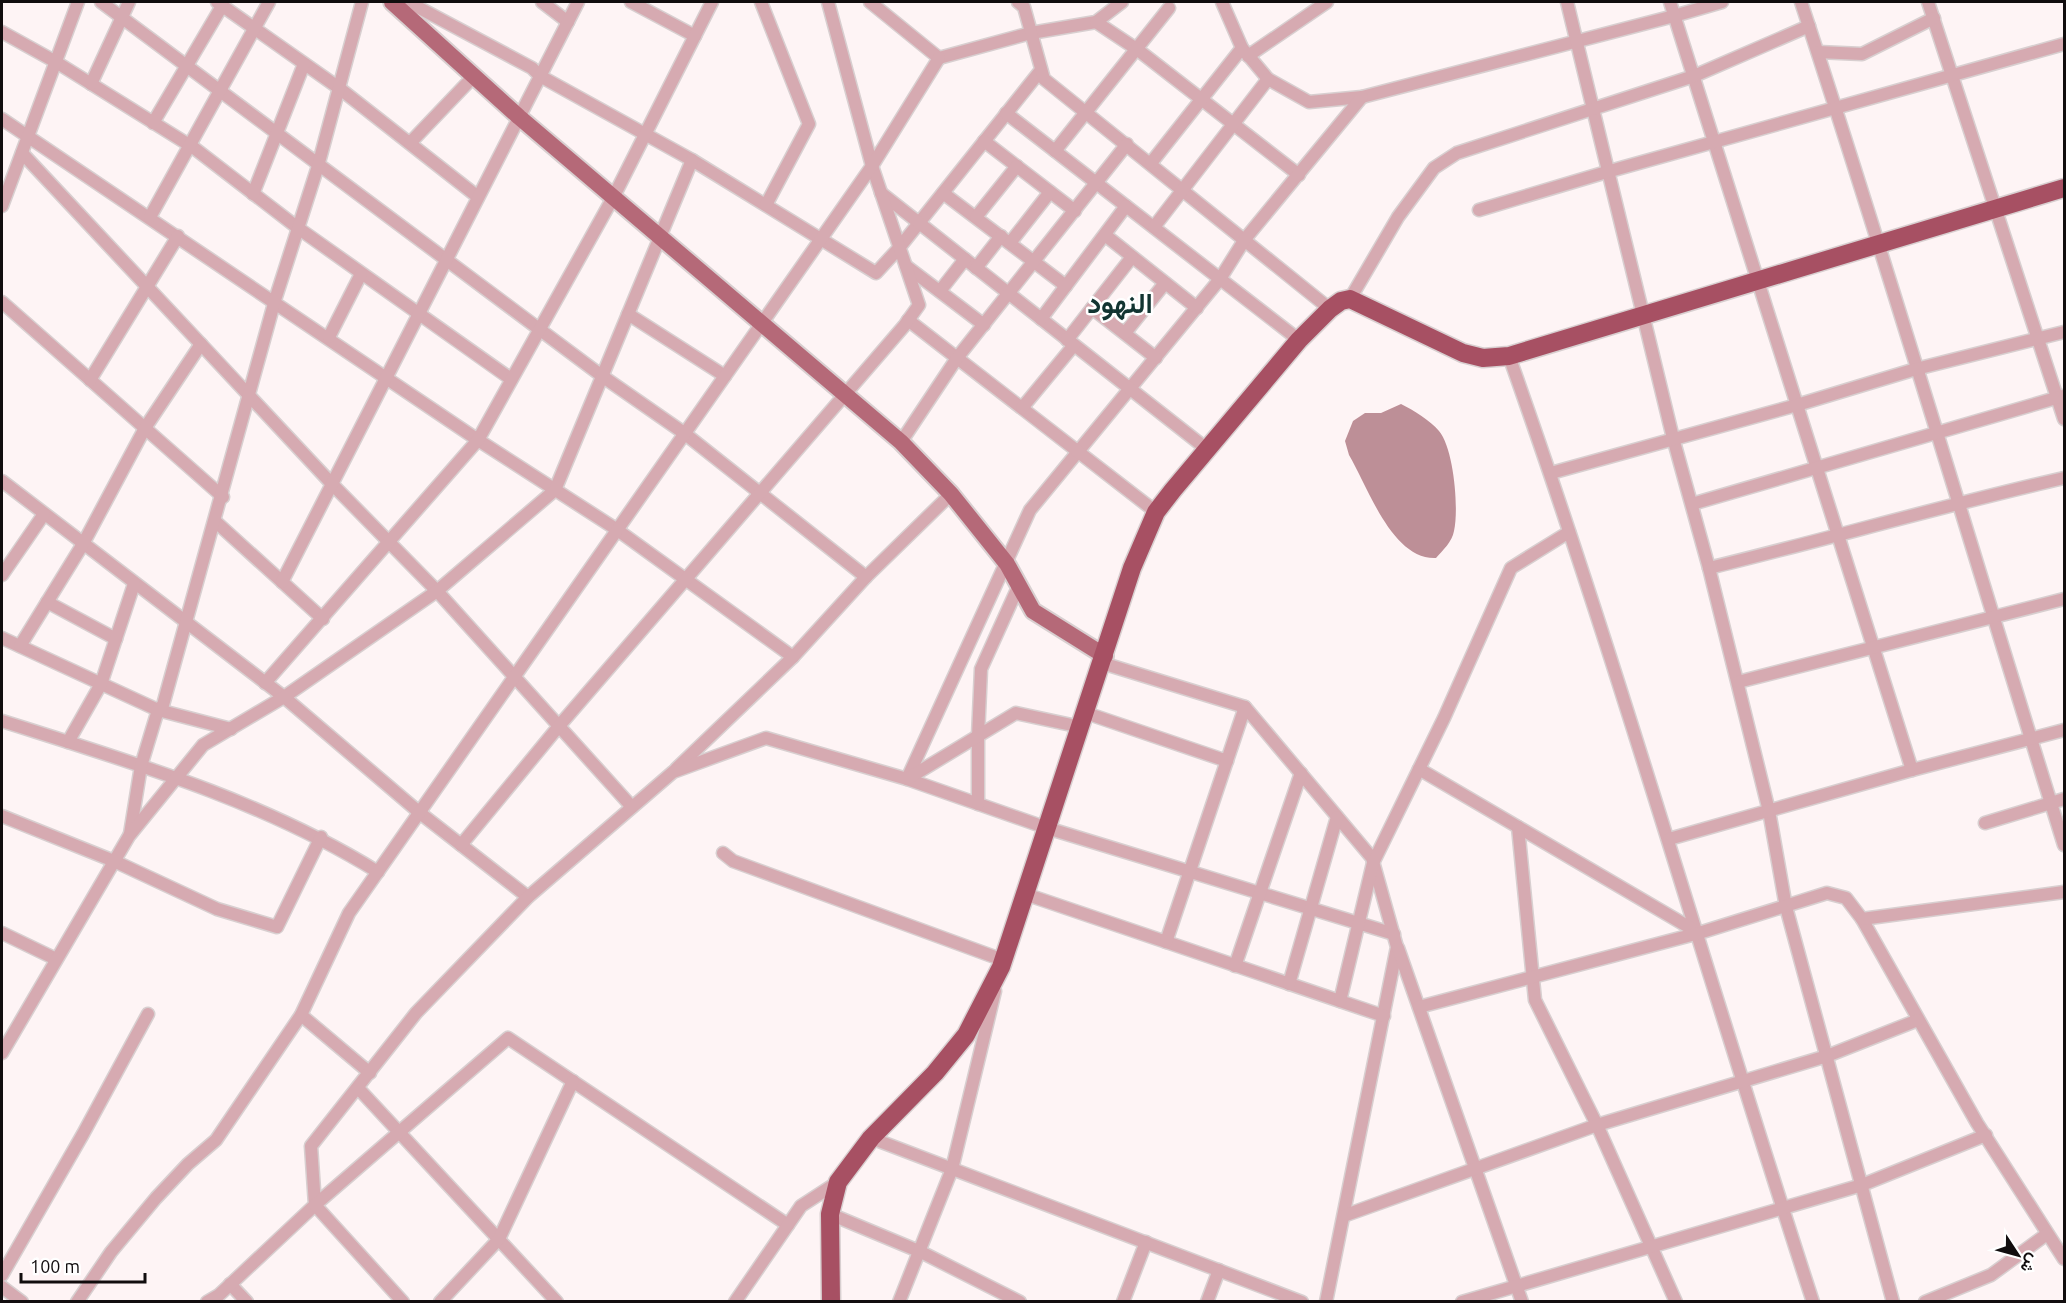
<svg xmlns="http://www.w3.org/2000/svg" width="2066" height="1303" font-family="Ubuntu,Vazirmatn,sans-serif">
  <rect width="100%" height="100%" fill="#fef4f5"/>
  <path fill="#bd8f97" d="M1401,404C1413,410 1431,421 1439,431C1454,449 1459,509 1454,531C1452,542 1443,550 1436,558C1392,560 1368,487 1349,455L1345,441L1353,421L1365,413H1381Z"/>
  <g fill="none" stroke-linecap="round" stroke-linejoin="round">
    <g stroke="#d8cfd0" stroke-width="15">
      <g id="minor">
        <polyline points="101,2 602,376 684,433 866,577"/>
        <polyline points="217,2 339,88 478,197"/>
        <polyline points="408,2 532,68 540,76 692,160 876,273 899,248 1041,70"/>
        <polyline points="542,2 568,22"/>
        <polyline points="631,2 695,36"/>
        <polyline points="761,2 809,124 766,205"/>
        <polyline points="870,2 939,58 1031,33 1096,22 1122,2"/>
        <polyline points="1018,2 1024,7 1044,79 1330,309"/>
        <polyline points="1222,2 1242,48 1268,79 1309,102 1362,97 1674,16 1722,2"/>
        <polyline points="1567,2 1673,438 1709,568 1769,811 1786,907 1893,1302"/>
        <polyline points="1670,2 1912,770"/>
        <path d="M1801,2C1893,281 1976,564 2064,845"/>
        <polyline points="1928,2 2064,419"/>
        <polyline points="1096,22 1138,50 1299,175"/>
        <polyline points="2,32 56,62 194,148 298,228 511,379"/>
        <polyline points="1818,52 1862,54 1934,18"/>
        <polyline points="1248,56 1327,2"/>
        <polyline points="91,84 129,2"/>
        <polyline points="1362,97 1245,239 1220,279 1030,510 907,779 1047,828 1394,934"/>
        <polyline points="1006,113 1299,340"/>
        <polyline points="2,119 478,440 616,529 793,657"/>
        <polyline points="153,123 222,6"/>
        <polyline points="984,141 1075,211"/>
        <polyline points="410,143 474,76"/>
        <polyline points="1055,151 1169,8"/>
        <polyline points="22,153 331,483 437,591 632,807"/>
        <polyline points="1151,163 1242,48"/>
        <polyline points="881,193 1208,450"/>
        <polyline points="943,193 1066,286"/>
        <polyline points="253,194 304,64"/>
        <polyline points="2,206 78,2"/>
        <polyline points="1479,210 1610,171 2064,44"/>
        <polyline points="150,217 269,2"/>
        <polyline points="976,217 1017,166"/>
        <polyline points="1154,227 1268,79"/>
        <polyline points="1105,235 1197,308"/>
        <polyline points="1010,243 1050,192"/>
        <polyline points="906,266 984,325"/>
        <polyline points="976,268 1001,236"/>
        <polyline points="940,291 965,259"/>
        <polyline points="1350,299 1398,217 1434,168 1457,153 1694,76 1809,26"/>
        <polyline points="2,302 223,497"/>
        <polyline points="1092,308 1156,358"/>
        <polyline points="628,314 725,376"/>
        <polyline points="1041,319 1126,206"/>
        <polyline points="908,320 1156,512"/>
        <polyline points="1125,333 1165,283"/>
        <polyline points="329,337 361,274"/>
        <polyline points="1067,340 1132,257"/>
        <path d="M1509,356C1620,668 1710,987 1813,1302"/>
        <polyline points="90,380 178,236"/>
        <polyline points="1022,408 1074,345"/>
        <polyline points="901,442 957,358 1127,144"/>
        <polyline points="1551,473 1797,405 1916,369 2064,332"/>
        <polyline points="2,481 284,697 420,813 528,897"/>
        <polyline points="1692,504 2063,396"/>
        <polyline points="216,522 323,619"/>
        <path d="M1709,568C1828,539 1945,505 2064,478"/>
        <polyline points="2,575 44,514"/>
        <polyline points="282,582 578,2"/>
        <polyline points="47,602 116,639"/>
        <polyline points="2,638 158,710 231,729"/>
        <polyline points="20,646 83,544 145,428 201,344"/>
        <polyline points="1102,663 1245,707 1372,858 1397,947 1326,1302"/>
        <polyline points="1738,682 2064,599"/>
        <polyline points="265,683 478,440 614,196 712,2"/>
        <polyline points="1086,713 1227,761"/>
        <path d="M2,721C131,762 262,800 378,872"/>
        <polyline points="68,742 101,684 134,584"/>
        <polyline points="676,769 793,657 866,577 951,494"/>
        <polyline points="1419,769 1699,933 1827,893 1846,898 1862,919 1977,1123 2064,1259"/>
        <polyline points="978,804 978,736 981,669 1019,585"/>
        <polyline points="2,816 114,861 217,909 277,927 321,837"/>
        <polyline points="1985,823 2064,799"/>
        <polyline points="1518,827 1535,1000 1597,1125 1676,1302"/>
        <polyline points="130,834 141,766 158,710 163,705 275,300 318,166 362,2"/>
        <polyline points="1669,839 1912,770 2064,730"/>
        <polyline points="461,845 559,726 904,326 919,305 872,166 828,2"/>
        <polyline points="723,853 733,861 1003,960"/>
        <polyline points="1025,894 1384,1016"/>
        <polyline points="1862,919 2064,892"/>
        <polyline points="2,933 56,959"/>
        <polyline points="1166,942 1245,707"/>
        <polyline points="1398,948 1522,1302"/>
        <polyline points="1235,966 1301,773"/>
        <polyline points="1289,984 1337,817"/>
        <polyline points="1340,1001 1373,863 1444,718 1511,568 1569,532"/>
        <polyline points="1419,1007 1699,933"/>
        <polyline points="301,1015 370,1073"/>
        <polyline points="2,1053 129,836 203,745 284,697 437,591 555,490 692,160"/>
        <polyline points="358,1088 557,1302"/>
        <polyline points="871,1138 1302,1302"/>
        <polyline points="830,1214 921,1252 1020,1302"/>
        <polyline points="1346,1215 1597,1125 1827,1056 1918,1020"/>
        <polyline points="2,1275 83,1134 148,1014"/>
        <polyline points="230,1284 247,1302"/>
        <polyline points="2,1287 22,1302"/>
        <polyline points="77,1302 111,1252 156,1198 188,1164 216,1140 301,1015 349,913 872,166 939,58"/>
        <polyline points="207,1302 219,1295 315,1205 311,1146 416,1013 528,897 673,772 766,738 907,779 1016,713 1081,727"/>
        <polyline points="403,1302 315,1205 508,1038 788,1225"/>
        <polyline points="440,1302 499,1239 573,1081"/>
        <polyline points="735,1302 801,1206 838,1182"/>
        <polyline points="899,1302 952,1169 995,991"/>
        <polyline points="1123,1302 1146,1242"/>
        <polyline points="1207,1302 1219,1270"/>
        <polyline points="1462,1302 1862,1185 1986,1135"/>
        <polyline points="1925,1302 1991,1275 2047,1234"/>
      </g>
    </g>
    <g stroke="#d8cfd0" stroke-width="20">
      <polyline id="major" points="392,2 519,117 901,442 951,494 1007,564 1033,611 1105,656"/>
    </g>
    <g stroke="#d8cfd0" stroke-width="21">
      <polyline id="highway" points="831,1302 830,1214 838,1182 871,1138 935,1073 966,1035 1001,967 1132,568 1156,512 1173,490 1299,340 1330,309 1341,301 1350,299 1463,353 1483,358 1509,356 2064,188"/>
    </g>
    <use href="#minor" stroke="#d6aab1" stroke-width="12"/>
    <use href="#major" stroke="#b56978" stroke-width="16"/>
    <use href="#highway" stroke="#a75063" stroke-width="18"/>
  </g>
  <g text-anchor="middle" stroke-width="5" stroke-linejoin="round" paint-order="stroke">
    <g font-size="28" font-weight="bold" fill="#123431" stroke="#fff">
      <text x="1120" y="313">النهود</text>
    </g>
  </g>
  <rect width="2066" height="1303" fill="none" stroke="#110d0e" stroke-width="6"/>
  <g transform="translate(2018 1255) rotate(126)" stroke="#ffffff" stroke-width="4.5" paint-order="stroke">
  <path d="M0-4.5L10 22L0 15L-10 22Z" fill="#110d0e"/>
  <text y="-9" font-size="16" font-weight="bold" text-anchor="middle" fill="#110d0e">ش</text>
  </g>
  <path d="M21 1273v9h124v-9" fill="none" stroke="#110d0e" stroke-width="3"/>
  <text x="30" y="1273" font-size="18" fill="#110d0e" stroke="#ffffff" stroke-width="4.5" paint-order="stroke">100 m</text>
</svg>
